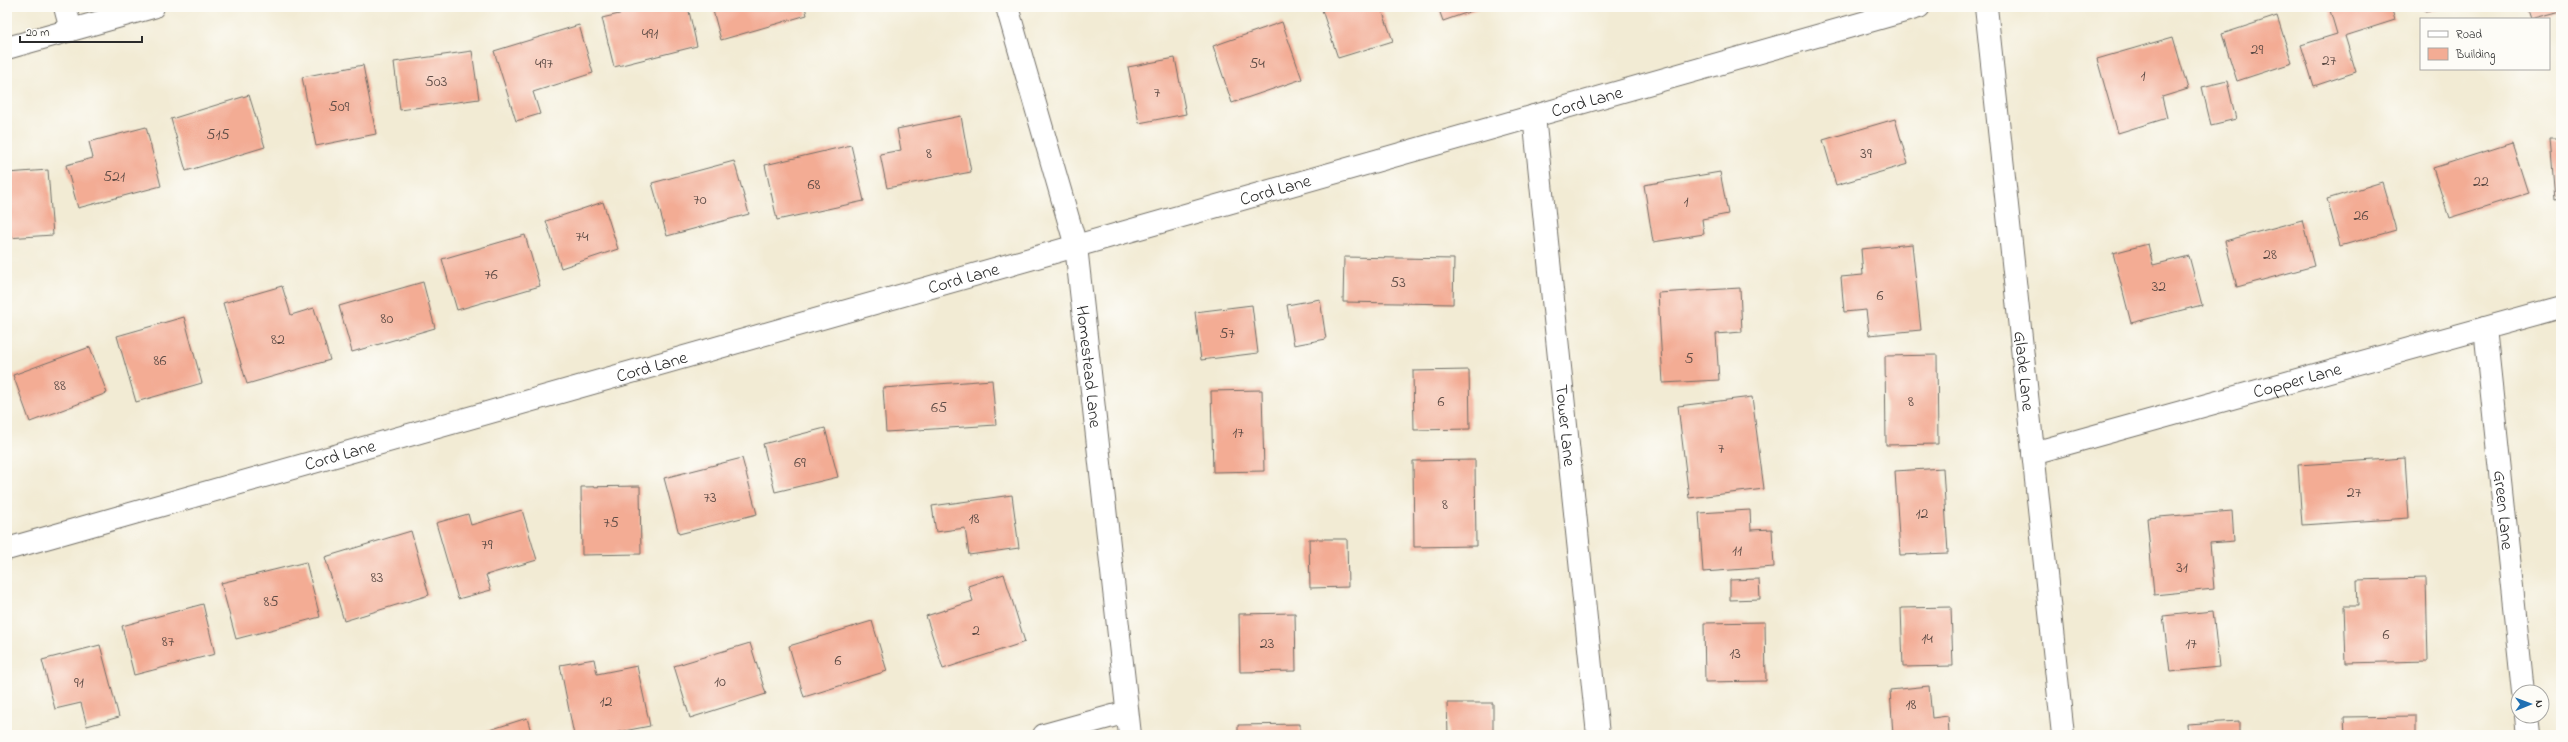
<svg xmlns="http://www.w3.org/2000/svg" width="2568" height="742" font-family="'Indie Flower',sans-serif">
  <rect width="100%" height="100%" fill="#fdfcf7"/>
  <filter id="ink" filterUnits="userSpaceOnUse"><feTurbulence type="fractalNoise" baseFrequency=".025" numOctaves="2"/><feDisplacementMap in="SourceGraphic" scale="8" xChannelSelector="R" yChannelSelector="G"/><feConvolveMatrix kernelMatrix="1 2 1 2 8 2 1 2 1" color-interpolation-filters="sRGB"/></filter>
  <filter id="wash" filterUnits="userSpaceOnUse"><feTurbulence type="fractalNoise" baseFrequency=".012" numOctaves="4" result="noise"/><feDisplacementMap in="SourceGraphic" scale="16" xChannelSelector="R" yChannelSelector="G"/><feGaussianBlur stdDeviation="0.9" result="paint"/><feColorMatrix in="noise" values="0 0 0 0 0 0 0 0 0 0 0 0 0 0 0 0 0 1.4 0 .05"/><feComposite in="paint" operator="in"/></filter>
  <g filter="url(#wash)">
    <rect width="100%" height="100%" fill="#f2ebd4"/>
    <g id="blocks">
      <g fill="#f3ac94">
        <polygon points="649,7 688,7 697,46 614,67 602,18"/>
        <polygon points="712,7 805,7 807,15 721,40"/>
        <polygon points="1321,7 1381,7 1393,41 1338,58"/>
        <polygon points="1438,7 1483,7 1443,21"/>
        <polygon points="2329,7 2391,7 2395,20 2345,36 2356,72 2314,86 2301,45 2337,34"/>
        <polygon points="2425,7 2444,7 2444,8 2425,11"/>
        <polygon points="2527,7 2561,7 2561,11 2531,19"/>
        <polygon points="2277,16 2292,63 2237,81 2222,34"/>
        <polygon points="1282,22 1302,79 1232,103 1213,46"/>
        <polygon points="579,25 593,73 533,92 540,114 516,121 494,51"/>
        <polygon points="2173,37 2188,89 2162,97 2167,118 2118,133 2097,59"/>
        <polygon points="472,51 479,99 400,110 394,62"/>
        <polygon points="1175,58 1186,114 1139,123 1128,67"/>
        <polygon points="363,65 376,134 316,146 302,77"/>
        <polygon points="2227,81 2236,119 2211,125 2202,87"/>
        <polygon points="249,95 265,147 186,171 171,119"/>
        <polygon points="961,116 971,172 887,188 880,154 901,150 897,129"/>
        <polygon points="1895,119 1908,164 1836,185 1823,140"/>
        <polygon points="146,127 161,186 78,208 66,165 93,158 89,142"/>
        <polygon points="2550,139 2561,139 2561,199 2555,200"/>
        <polygon points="2512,143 2528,193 2449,218 2433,168"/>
        <polygon points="851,145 864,201 777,220 765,165"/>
        <polygon points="734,161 749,214 667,236 652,183"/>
        <polygon points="48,170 53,235 7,238 7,173"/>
        <polygon points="1720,172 1728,214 1702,219 1704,234 1653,242 1644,185"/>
        <polygon points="2382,182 2396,230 2340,246 2327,199"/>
        <polygon points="603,202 618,249 561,268 546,221"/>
        <polygon points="2302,220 2314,266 2237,287 2225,241"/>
        <polygon points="525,235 540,286 457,310 442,259"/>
        <polygon points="1912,244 1921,330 1869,335 1866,310 1844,312 1841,277 1863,275 1861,249"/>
        <polygon points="2148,244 2153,265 2189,256 2202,305 2131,323 2113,253"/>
        <polygon points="1344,257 1454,259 1453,304 1343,302"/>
        <polygon points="423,282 435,328 352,352 339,306"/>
        <polygon points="282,286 291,315 314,308 330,360 247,384 223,303"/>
        <polygon points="1740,288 1742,332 1716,334 1719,380 1663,383 1658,293"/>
        <polygon points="1320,299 1326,339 1294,345 1287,305"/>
        <polygon points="1252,305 1258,353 1201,360 1195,312"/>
        <polygon points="184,317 202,383 136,402 117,336"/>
        <polygon points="90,347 107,393 30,422 13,375"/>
        <polygon points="1937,355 1938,444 1886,445 1885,356"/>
        <polygon points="1469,370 1470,429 1414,430 1413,371"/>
        <polygon points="992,380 996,425 886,432 883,388"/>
        <polygon points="1262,390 1264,471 1213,472 1211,391"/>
        <polygon points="1752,397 1764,489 1689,498 1678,406"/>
        <polygon points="825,428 838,477 775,492 763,444"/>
        <polygon points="742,458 757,514 679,534 664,478"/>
        <polygon points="2405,458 2409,518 2302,525 2298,465"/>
        <polygon points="1475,460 1476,546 1414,547 1413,461"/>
        <polygon points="1943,468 1948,553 1900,555 1895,471"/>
        <polygon points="640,486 641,554 582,555 581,487"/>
        <polygon points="1012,495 1019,548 969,555 965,528 936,532 932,506"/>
        <polygon points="522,510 537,560 486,575 491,590 458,599 436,523 468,514 471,525"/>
        <polygon points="1750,510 1751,530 1772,529 1774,567 1703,572 1699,513"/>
        <polygon points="2232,511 2234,541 2210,543 2214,589 2154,595 2147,518"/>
        <polygon points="411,531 429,595 344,621 325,557"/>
        <polygon points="1309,539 1347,539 1348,587 1310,588"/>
        <polygon points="306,562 320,617 236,639 221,583"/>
        <polygon points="1004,574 1025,642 943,669 926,616 973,601 968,586"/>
        <polygon points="2426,578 2428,661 2346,663 2344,606 2358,606 2357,580"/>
        <polygon points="1759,579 1760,599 1730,600 1730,580"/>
        <polygon points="203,604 215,654 134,675 122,626"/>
        <polygon points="1951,607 1953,666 1903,667 1901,608"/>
        <polygon points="2213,611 2219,667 2170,672 2163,616"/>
        <polygon points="1295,613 1296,671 1240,672 1239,614"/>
        <polygon points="872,621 887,671 804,697 789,646"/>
        <polygon points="1765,622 1766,681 1705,682 1704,623"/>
        <polygon points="750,643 766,694 690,718 674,666"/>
        <polygon points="100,645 119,717 87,726 81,703 55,709 42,660"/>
        <polygon points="594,659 597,674 637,666 650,726 603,735 574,735 560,665"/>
        <polygon points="1929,686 1932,718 1948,716 1949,735 1893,735 1890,690"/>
        <polygon points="1447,703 1493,703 1493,735 1448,735"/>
        <polygon points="2416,716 2416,735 2345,735 2344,717"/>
        <polygon points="527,718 532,735 474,735"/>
        <polygon points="2239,721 2239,735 2188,735 2187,724"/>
        <polygon points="1300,724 1300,735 1238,735 1238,725"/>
      </g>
    </g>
  </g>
  <g filter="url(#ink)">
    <use href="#blocks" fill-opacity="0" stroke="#716e66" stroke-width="1"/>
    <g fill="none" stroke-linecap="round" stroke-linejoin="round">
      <g stroke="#716e66" stroke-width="24">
        <g id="minor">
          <polyline points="65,7 71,30"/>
          <path id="s1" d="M1007,7L1076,246L1130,735"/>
          <path id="s2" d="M1986,7L2063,735"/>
          <path id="s3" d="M1534,116L1598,735"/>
          <path id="s4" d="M2485,328L2523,692"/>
          <path id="s5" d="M2033,453L2561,307"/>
          <path id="s6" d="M7,549L1919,7"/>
          <polyline points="2526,716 2528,735"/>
          <polyline points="1044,735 1127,712"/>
        </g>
      </g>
      <g stroke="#716e66" stroke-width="24">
        <polyline id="major" points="7,48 153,7"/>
      </g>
      <use href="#minor" stroke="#fff" stroke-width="22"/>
      <use href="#major" stroke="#fff" stroke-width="22"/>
    </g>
  </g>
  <g text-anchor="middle" stroke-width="3" stroke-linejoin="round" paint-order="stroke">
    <g font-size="16" fill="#5d4b45">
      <text x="650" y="38">491</text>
      <text x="2257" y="54">29</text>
      <text x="2329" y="65">27</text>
      <text x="544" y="68">497</text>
      <text x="1257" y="68">54</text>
      <text x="2143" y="80">1</text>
      <text x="436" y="86">503</text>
      <text x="1157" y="97">7</text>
      <text x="339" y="111">509</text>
      <text x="218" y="139">515</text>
      <text x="929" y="158">8</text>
      <text x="1866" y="158">39</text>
      <text x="114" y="181">521</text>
      <text x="2481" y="186">22</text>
      <text x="814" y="189">68</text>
      <text x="700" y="204">70</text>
      <text x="1686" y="206">1</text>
      <text x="2361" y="220">26</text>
      <text x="582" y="241">74</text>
      <text x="2270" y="259">28</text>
      <text x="491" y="279">76</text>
      <text x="1398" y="287">53</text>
      <text x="2159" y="291">32</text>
      <text x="1880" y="300">6</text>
      <text x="387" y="323">80</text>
      <text x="1227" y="338">57</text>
      <text x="278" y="344">82</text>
      <text x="1689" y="363">5</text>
      <text x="160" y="365">86</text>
      <text x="60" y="390">88</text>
      <text x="1441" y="406">6</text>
      <text x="1911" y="406">8</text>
      <text x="939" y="412">65</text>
      <text x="1238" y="437">17</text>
      <text x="1721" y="453">7</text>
      <text x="800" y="467">69</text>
      <text x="2354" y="497">27</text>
      <text x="710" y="502">73</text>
      <text x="1445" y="509">8</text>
      <text x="1922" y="518">12</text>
      <text x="974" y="523">18</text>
      <text x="611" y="527">75</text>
      <text x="487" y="549">79</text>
      <text x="1737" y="555">11</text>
      <text x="2182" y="572">31</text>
      <text x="377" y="582">83</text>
      <text x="271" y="606">85</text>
      <text x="976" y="635">2</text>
      <text x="2386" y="639">6</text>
      <text x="1927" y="643">14</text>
      <text x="168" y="646">87</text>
      <text x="1267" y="648">23</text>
      <text x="2191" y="648">17</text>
      <text x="1735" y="658">13</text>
      <text x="838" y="665">6</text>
      <text x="720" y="686">10</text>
      <text x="79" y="687">91</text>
      <text x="606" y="706">12</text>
      <text x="1911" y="709">18</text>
    </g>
    <g font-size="18" fill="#2b2b2b" stroke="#fdfcf7">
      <text dy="6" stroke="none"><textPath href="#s6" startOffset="1642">Cord Lane</textPath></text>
      <text dy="6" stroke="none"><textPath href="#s6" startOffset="1318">Cord Lane</textPath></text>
      <text dy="6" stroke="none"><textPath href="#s6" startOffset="994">Cord Lane</textPath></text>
      <text dy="6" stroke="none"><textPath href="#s6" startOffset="670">Cord Lane</textPath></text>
      <text dy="6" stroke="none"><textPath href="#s1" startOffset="370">Homestead Lane</textPath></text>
      <text dy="6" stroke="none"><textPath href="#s2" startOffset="366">Glade Lane</textPath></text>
      <text dy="6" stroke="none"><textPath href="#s5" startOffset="274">Copper Lane</textPath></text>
      <text dy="6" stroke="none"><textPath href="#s3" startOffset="311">Tower Lane</textPath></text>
      <text dy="6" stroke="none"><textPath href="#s6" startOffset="346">Cord Lane</textPath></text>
      <text dy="6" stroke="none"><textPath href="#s4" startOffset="183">Green Lane</textPath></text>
    </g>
  </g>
  <rect width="2568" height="742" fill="none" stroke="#fdfcf7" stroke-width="24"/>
  <rect x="2420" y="18" width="130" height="52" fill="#fdfcf7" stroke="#a9a8a5"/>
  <rect x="2428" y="31" width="20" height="6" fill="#ffffff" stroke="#a9a8a5"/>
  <text x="2456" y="38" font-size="12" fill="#2b2b2b">Road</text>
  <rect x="2428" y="48" width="20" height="12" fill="#f3ac94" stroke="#a9a8a5"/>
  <text x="2456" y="58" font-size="12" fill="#2b2b2b">Building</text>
  <g transform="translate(2530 704) rotate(89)"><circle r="19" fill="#fdfcf7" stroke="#a9a8a5"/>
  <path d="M0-3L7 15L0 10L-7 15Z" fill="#1f6fb2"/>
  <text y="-6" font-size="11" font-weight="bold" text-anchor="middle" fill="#2b2b2b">N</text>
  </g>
  <path d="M20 36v6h122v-6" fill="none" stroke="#2b2b2b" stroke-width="2"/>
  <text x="26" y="36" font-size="12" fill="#2b2b2b" stroke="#fdfcf7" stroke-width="3" paint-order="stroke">20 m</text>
</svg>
